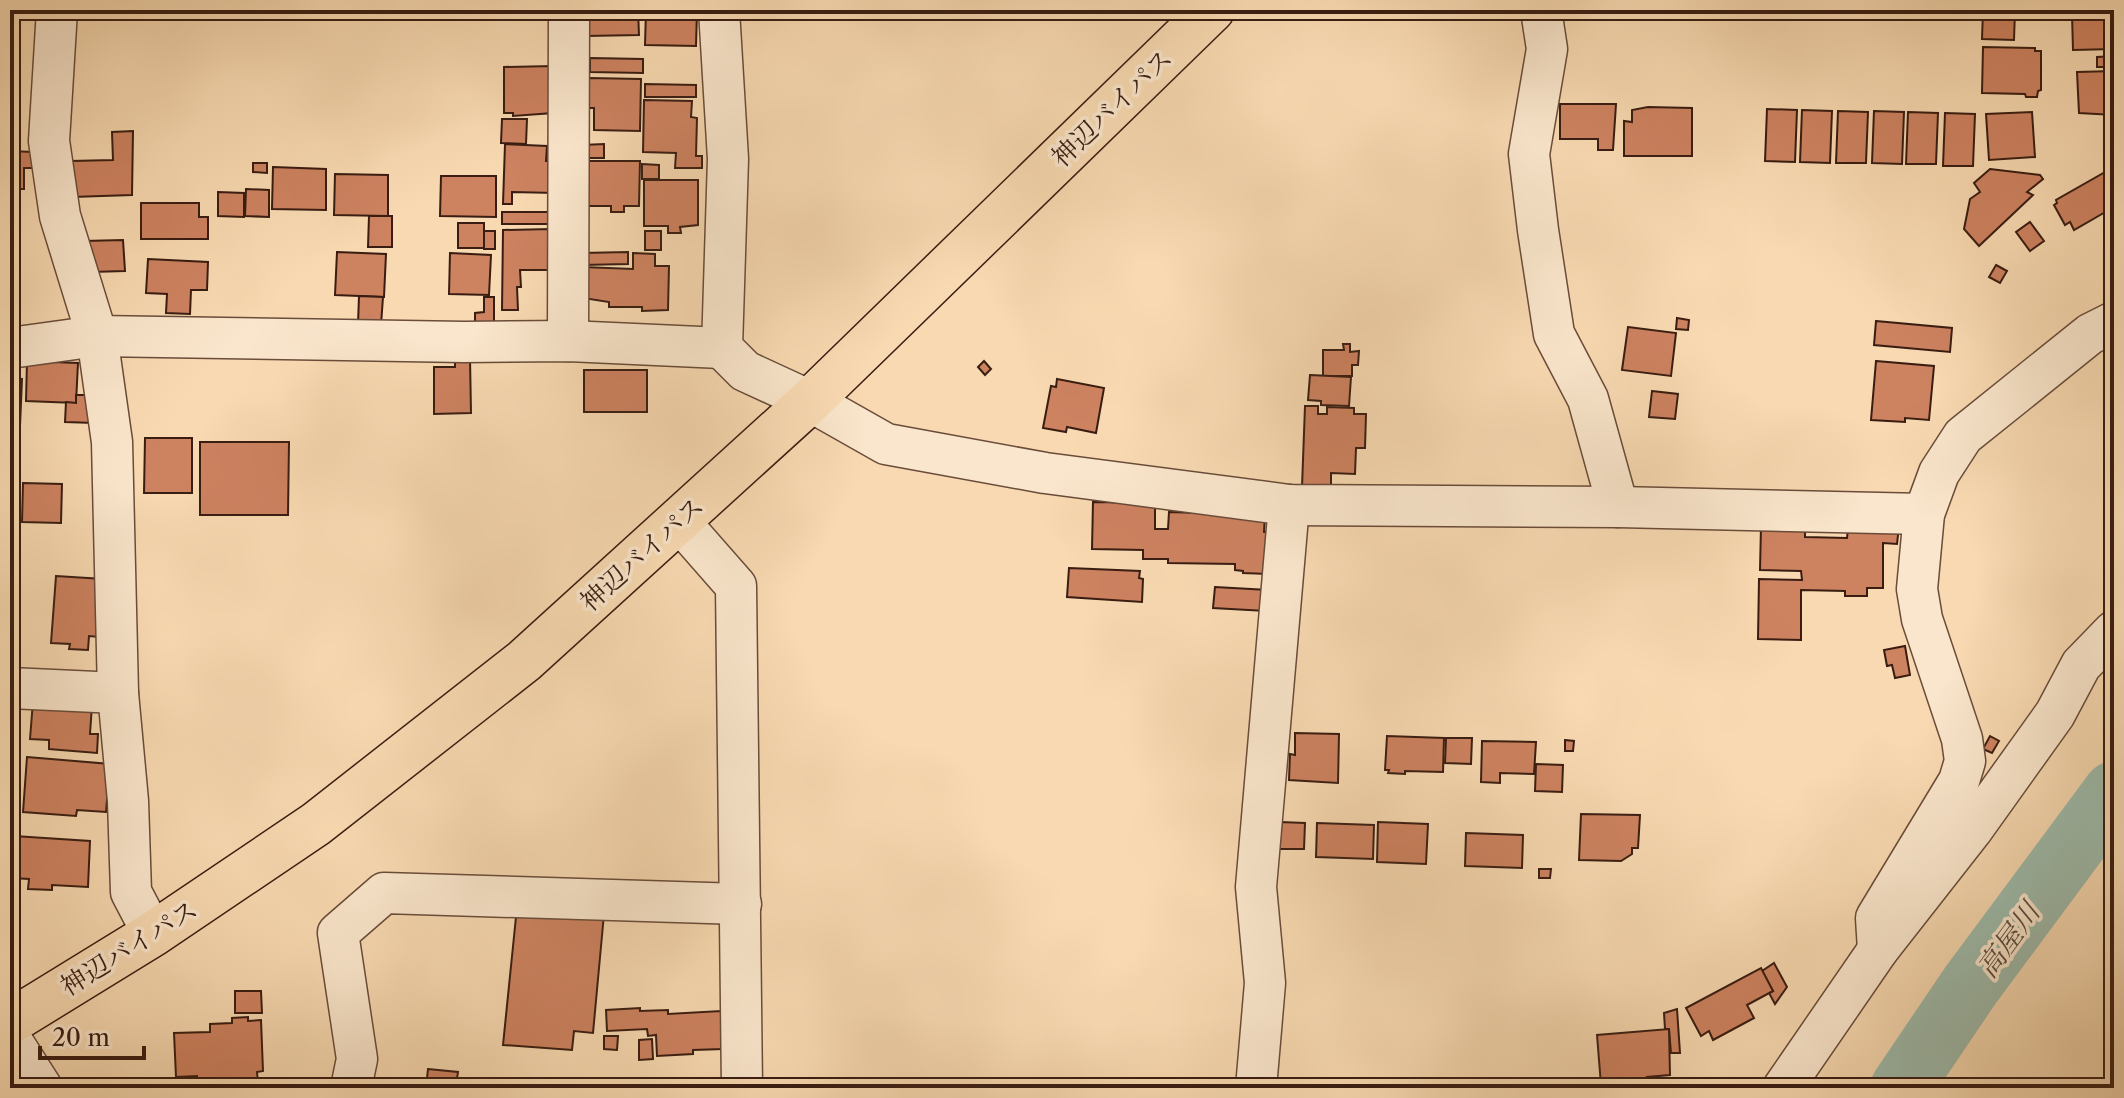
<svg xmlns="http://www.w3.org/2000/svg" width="2124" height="1098" font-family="'Libre Caslon Text','Noto Serif JP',serif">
  <rect width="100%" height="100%" fill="#f8d9b1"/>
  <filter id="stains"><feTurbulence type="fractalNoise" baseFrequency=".0025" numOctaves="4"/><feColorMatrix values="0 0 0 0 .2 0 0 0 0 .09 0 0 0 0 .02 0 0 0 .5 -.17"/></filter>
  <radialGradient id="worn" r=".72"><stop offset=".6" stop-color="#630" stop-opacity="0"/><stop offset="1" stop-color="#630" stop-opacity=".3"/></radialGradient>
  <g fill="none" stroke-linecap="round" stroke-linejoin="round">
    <polyline stroke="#9dbaaa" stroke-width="62" points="1901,1088 1970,986 2114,792"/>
  </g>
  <g fill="#cd8260" stroke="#391d12" stroke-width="2">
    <polygon points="585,10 638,10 639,35 586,36"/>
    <polygon points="646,10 697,10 696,46 645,45"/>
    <polygon points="1983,10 2015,10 2014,40 1982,39"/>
    <polygon points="2114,13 2114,49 2073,50 2072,14"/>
    <polygon points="1983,47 2035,48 2035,51 2041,51 2041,90 2038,91 2037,97 2026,97 2025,94 1982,93"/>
    <polygon points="2114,56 2114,67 2097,67 2097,57"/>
    <polygon points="590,58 643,59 643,73 590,72"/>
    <polygon points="552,66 553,113 513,116 513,113 504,113 504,67"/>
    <polygon points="2114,71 2114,115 2079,113 2077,72"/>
    <polygon points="589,78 641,79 640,131 594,130 594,108 584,108"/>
    <polygon points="645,84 696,85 696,97 645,97"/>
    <polygon points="644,100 692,101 691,117 697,118 696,156 702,156 702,168 675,168 676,153 643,152"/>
    <polygon points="1560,104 1616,104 1613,150 1598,150 1598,139 1560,139"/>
    <polygon points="1648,107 1692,108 1692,156 1624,156 1624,121 1632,122 1632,110"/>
    <polygon points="1767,109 1797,110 1795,162 1765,161"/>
    <polygon points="1802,110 1832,111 1830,163 1800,162"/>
    <polygon points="1838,111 1868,112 1866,163 1836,163"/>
    <polygon points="1874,111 1904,112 1902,164 1872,163"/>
    <polygon points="1908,112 1938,113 1936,164 1906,164"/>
    <polygon points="2032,112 2035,157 1989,160 1986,114"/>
    <polygon points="1945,113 1975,114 1973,166 1943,166"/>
    <polygon points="502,119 527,119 526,144 501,143"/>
    <polygon points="133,131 132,195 72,197 71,161 113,160 112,132"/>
    <polygon points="505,144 547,146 546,161 556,161 555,193 512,192 512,204 503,204"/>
    <polygon points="604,144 604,158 582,158 582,145"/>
    <polygon points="10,151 33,152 33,168 24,168 24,189 13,189 13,210 10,210"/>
    <polygon points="587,161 640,161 639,206 624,206 624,212 611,212 611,206 587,206"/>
    <polygon points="253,163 267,163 267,173 253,172"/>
    <polygon points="642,164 659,165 659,179 642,179"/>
    <polygon points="273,167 326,169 326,210 272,209"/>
    <polygon points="2114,167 2114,207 2074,230 2070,222 2065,225 2054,205 2057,203 2056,200"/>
    <polygon points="1990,169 2040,175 2043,179 2027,192 2033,195 1979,246 1964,229 1970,199 1980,192 1974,183"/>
    <polygon points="335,174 388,175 388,216 334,215"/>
    <polygon points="441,176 496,176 496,217 440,216"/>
    <polygon points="644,180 698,180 698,225 680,227 681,233 668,233 668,226 644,226"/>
    <polygon points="246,189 269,190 269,217 245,216"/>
    <polygon points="218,192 244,193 244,217 218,216"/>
    <polygon points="141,203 199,203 199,217 208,217 208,239 141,239"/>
    <rect x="502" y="212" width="53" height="12"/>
    <polygon points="369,216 392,216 392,247 368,247"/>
    <polygon points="2030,222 2044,241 2030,251 2016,232"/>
    <rect x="458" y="223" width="26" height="25"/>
    <polygon points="551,229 553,270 520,270 521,287 517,287 518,310 502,310 503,230"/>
    <rect x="484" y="231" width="11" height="18"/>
    <rect x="645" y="231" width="16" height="19"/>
    <polygon points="123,240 125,271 91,272 84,241"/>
    <polygon points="337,252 386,254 384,297 335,295"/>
    <polygon points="628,252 628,264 582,265 582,253"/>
    <polygon points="450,253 491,255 489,295 449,294"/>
    <polygon points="633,253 655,254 655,266 669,266 668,310 642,311 642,307 609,307 609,302 583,298 583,267 633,269"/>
    <polygon points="148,259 208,262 207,290 191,290 190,314 166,313 167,294 146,293"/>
    <polygon points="1996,265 2007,271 2000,283 1989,277"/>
    <polygon points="359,296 383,297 381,325 358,324"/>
    <polygon points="484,297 494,297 494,325 475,325 475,313 484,312"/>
    <polygon points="1677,318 1689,320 1688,330 1676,329"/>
    <polygon points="1876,321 1952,328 1950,352 1874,345"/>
    <polygon points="1628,327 1676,333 1671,376 1622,370"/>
    <polygon points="1343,344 1350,344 1350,352 1359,351 1358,365 1352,365 1352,376 1323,376 1323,350 1344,350"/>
    <polygon points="470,358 471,413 434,414 434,367 455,367 455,359"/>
    <polygon points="27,361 78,363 76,403 26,401"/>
    <polygon points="984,361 991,369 985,375 978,367"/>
    <polygon points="1876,361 1934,366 1929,420 1905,418 1905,422 1871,420"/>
    <rect x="584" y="370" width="63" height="42"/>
    <polygon points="1310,375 1351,377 1349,406 1321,405 1321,401 1308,400"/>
    <polygon points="10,378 22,379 20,426 10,426"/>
    <polygon points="1057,379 1104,388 1096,433 1067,427 1066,432 1043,428 1051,386 1056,387"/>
    <polygon points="1652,391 1678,394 1675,419 1649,417"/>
    <polygon points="76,395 91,395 94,423 65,422 66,402 76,403"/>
    <polygon points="1305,406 1318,406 1318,414 1327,414 1327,407 1354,408 1354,414 1366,414 1365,448 1356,448 1355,474 1331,473 1331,489 1302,487"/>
    <polygon points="145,438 192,438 192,493 144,493"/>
    <polygon points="200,442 289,442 288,515 200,515"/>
    <polygon points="23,483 62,484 61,523 22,522"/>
    <polygon points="1093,502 1155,503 1155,529 1168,529 1169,512 1265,515 1264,532 1270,533 1268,574 1243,573 1243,571 1235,570 1235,564 1168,563 1168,559 1143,559 1143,550 1092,549"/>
    <polygon points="1761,526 1805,527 1805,537 1847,538 1848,528 1895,530 1898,535 1897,544 1883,543 1883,588 1867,588 1867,596 1845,596 1845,591 1801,590 1801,640 1758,639 1759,579 1802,580 1801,571 1760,570"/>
    <polygon points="1069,568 1140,571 1139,578 1143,579 1142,602 1067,597"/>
    <polygon points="56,576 103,579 99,637 89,636 88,650 69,649 70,644 51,643"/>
    <polygon points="1215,587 1268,590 1266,611 1213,608"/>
    <polygon points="1905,646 1910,675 1895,678 1892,665 1887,666 1884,650"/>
    <polygon points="33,701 92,705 90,734 98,734 97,753 49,749 49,740 30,739"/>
    <polygon points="10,710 19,710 16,754 10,754"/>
    <polygon points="1295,733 1339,734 1338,783 1289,780 1290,754 1295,755"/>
    <polygon points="1387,736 1444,738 1443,772 1405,771 1405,774 1388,773 1389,770 1385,770"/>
    <polygon points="1990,736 1999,741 1992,753 1983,749"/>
    <polygon points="1446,738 1472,738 1471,764 1445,763"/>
    <polygon points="1565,740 1574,741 1573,751 1565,751"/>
    <polygon points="1482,741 1536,742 1534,774 1500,773 1500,783 1481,782"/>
    <polygon points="27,757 110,764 106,812 77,810 76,816 23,812"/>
    <polygon points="1536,764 1563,765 1562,792 1535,791"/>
    <polygon points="1581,814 1640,815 1638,848 1632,848 1632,854 1621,861 1579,860"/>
    <polygon points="1280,822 1305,823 1304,849 1279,849"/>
    <polygon points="1378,822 1428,824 1426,864 1377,862"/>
    <polygon points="1317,823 1374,825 1373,859 1316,857"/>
    <polygon points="1466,833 1523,835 1522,868 1465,866"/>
    <polygon points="14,836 90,841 88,887 52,885 52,890 28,889 29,879 12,878"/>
    <polygon points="1539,869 1551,869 1550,878 1539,878"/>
    <polygon points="517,907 604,914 593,1033 574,1031 572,1050 503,1045"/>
    <polygon points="1774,963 1787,987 1775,1004 1769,993 1773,991 1762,971"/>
    <polygon points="1761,968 1773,991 1747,1005 1754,1018 1713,1040 1709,1031 1701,1036 1686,1008"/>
    <polygon points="235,991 261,991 262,1013 235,1013"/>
    <polygon points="640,1008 640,1011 668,1010 668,1014 721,1011 723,1049 693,1050 693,1054 657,1056 656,1035 648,1036 647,1029 607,1031 606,1010"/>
    <polygon points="1677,1009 1680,1053 1671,1053 1669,1029 1665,1029 1664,1013"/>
    <polygon points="248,1017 248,1021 261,1020 263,1071 257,1072 258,1083 197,1086 197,1076 176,1077 174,1033 210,1032 210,1024 232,1023 232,1018"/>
    <polygon points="1669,1029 1670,1075 1647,1077 1648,1084 1622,1087 1622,1083 1601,1085 1597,1035"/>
    <polygon points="604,1036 618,1036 617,1050 604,1049"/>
    <polygon points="652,1039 653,1059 639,1060 639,1040"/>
    <polygon points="428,1069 458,1072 456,1085 473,1088 396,1088 396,1086 426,1087"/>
  </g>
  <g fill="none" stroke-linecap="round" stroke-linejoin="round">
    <g stroke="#694c3a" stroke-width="43">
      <g id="street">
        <polyline points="57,10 49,141 60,216 97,336 112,442 118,693 128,801 131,892 153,934"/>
        <polyline points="719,10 728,159 722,348 745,371 810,401 886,444 1045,473 1289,505 1618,507 1924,514"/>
        <polyline points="1541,10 1547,49 1529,154 1538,230 1554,334 1588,399 1618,507"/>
        <polyline points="568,341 569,10"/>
        <polyline points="10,348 97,336 464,342 568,341 722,348"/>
        <polyline points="679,521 736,586 742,1088"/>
        <polyline points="10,688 118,693"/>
        <polyline points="1878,950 1876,918 1959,781 1965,761 1962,739 1922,619 1917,589 1924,514 1939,473 1963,436 2090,334 2114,322"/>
        <polyline points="10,1038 42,1088"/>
        <polyline points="351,1088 357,1059 338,933 384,893 741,904"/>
        <polyline points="1256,1088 1265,983 1256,887 1289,505"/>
        <polyline points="1783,1088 1878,950 1972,830 2055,714 2081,665 2114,631"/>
      </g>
    </g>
    <g stroke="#391d12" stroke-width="47">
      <polyline id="highway" points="10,1022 153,934 316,824 524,661 810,401 1212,10"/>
    </g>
    <use href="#street" stroke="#fae6cc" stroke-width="40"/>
    <use href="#highway" stroke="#f8d9b1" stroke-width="44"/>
  </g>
  <g text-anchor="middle" stroke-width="7" stroke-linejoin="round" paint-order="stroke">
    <g font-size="26" fill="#391d12" stroke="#fae6cc">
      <text transform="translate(1112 108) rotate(-44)" y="9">神辺バイパス</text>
      <text transform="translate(642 554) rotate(-42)" y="9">神辺バイパス</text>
      <text transform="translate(129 948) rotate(-32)" y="9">神辺バイパス</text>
    </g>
    <g font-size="28" font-style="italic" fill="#574c40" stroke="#fae6cc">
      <text transform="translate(2008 940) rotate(-54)" y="10">高屋川</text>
    </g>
  </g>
  <rect width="2124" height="1098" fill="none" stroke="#f8d9b1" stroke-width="40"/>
  <rect x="12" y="12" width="2100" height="1074" fill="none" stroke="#391d12" stroke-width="4"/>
  <rect x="20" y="20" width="2084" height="1058" fill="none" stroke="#391d12" stroke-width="2"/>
  <path d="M40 1046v12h104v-12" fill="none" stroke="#391d12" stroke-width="4"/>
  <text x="52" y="1046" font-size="24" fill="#391d12" stroke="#fae6cc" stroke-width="6" paint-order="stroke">20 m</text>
  <rect width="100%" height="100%" filter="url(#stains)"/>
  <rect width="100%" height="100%" fill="url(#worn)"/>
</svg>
